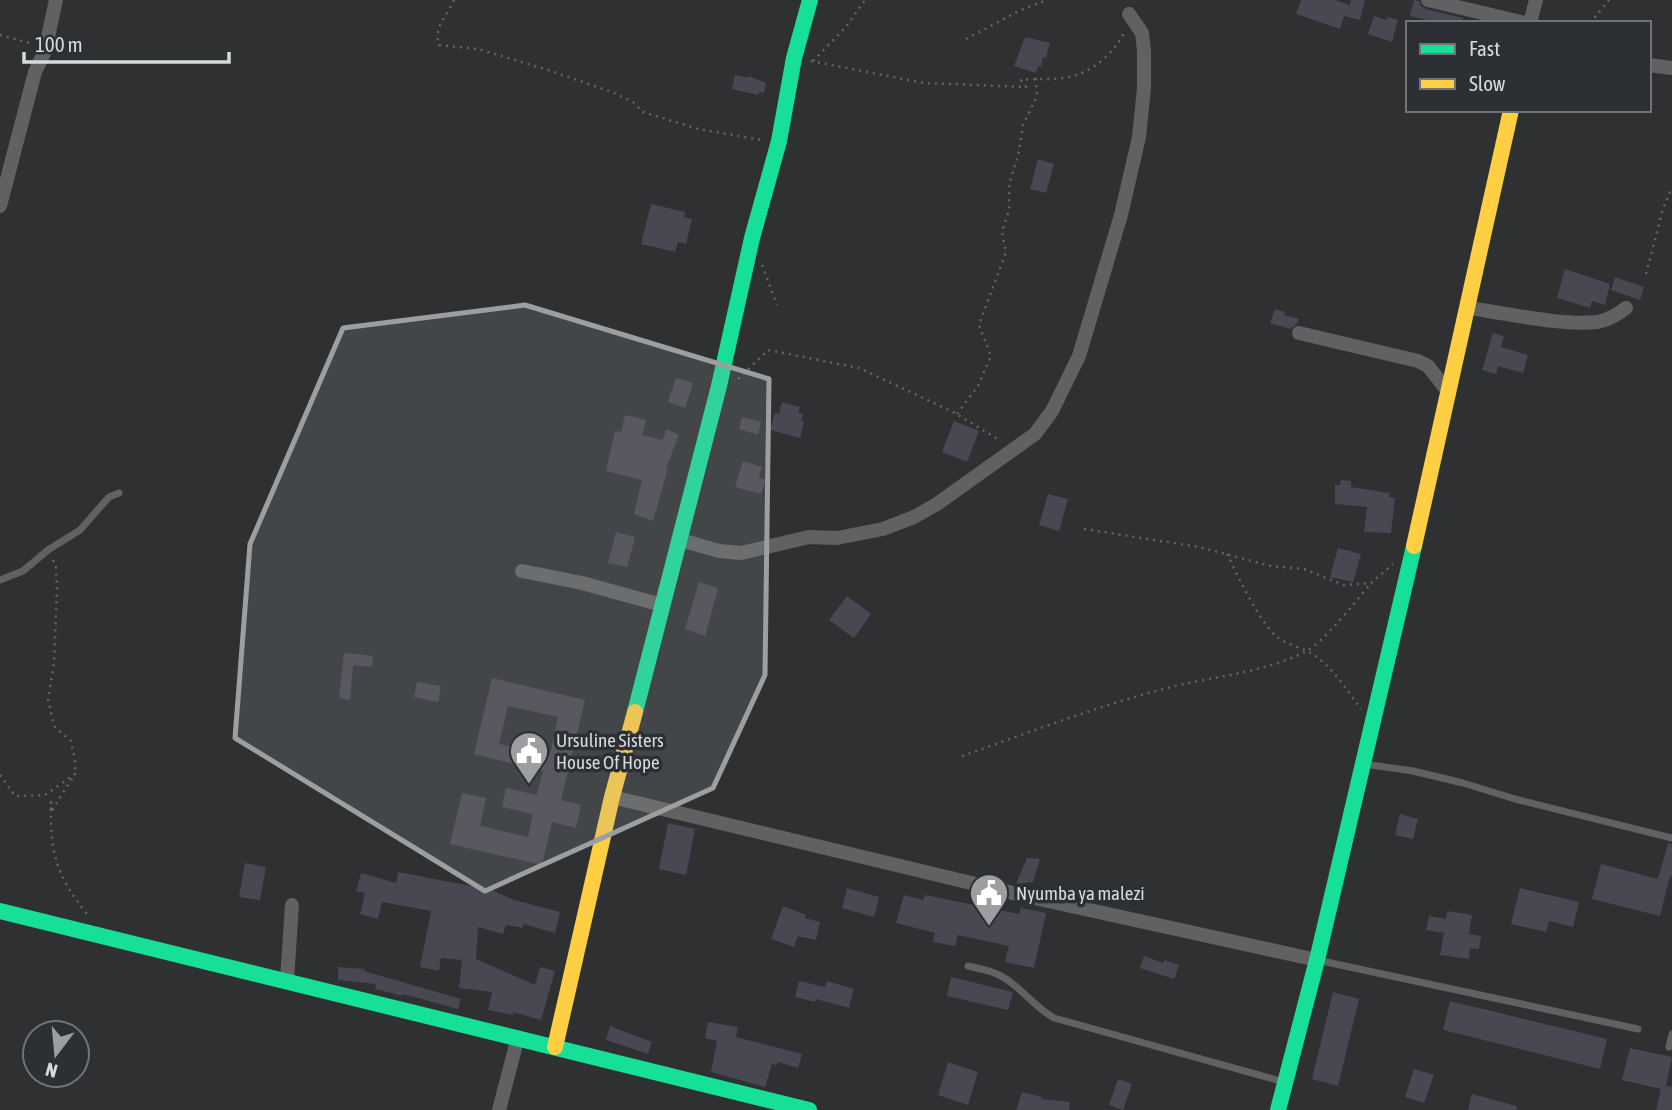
<svg xmlns="http://www.w3.org/2000/svg" width="1672" height="1110" font-family="'Asap Condensed',sans-serif">
  <rect width="100%" height="100%" fill="#2e3032"/>
  <g fill="#494751" fill-rule="evenodd">
    <polygon points="1301,0 1335,0 1350,5 1351,0 1365,0 1360,20 1344,16 1340,29 1296,14"/>
    <polygon points="1414,0 1419,1 1421,6 1426,9 1463,18 1462,23 1440,23 1410,16"/>
    <polygon points="1374,16 1386,20 1388,17 1398,20 1392,42 1368,34"/>
    <polygon points="1025,37 1050,43 1046,58 1043,57 1041,67 1038,66 1036,73 1014,66"/>
    <polygon points="735,75 748,78 749,76 766,83 764,93 759,92 758,95 732,89"/>
    <polygon points="1038,159 1054,164 1046,193 1030,189"/>
    <polygon points="651,204 685,212 684,217 692,219 686,244 678,242 675,252 641,244"/>
    <polygon points="1565,269 1610,284 1605,305 1592,301 1590,308 1557,298"/>
    <polygon points="1615,277 1644,287 1640,300 1611,290"/>
    <polygon points="1275,309 1285,312 1284,315 1299,319 1297,324 1290,329 1270,323"/>
    <polygon points="1493,333 1504,336 1501,347 1528,355 1523,373 1498,366 1496,374 1482,370"/>
    <polygon points="676,378 693,383 685,408 668,402"/>
    <polygon points="782,402 800,407 798,412 803,414 801,421 804,422 800,438 770,430 775,413 779,414"/>
    <polygon points="625,415 646,420 642,435 662,440 667,429 679,435 666,468 668,468 653,521 634,514 642,480 606,471 615,431 621,432"/>
    <polygon points="742,417 761,422 758,435 739,429"/>
    <polygon points="954,421 979,431 967,462 942,452"/>
    <polygon points="743,461 762,467 759,478 766,480 761,494 735,487"/>
    <polygon points="1341,480 1351,481 1351,487 1390,493 1389,497 1395,498 1391,533 1364,532 1367,507 1335,504 1335,485 1340,485"/>
    <polygon points="1048,494 1068,499 1059,531 1039,525"/>
    <polygon points="616,532 635,537 627,567 608,563"/>
    <polygon points="1338,548 1361,554 1353,582 1330,577"/>
    <polygon points="699,582 718,588 705,636 685,629"/>
    <polygon points="847,596 871,614 854,638 829,620"/>
    <polygon points="344,653 373,656 372,667 353,665 350,700 339,698"/>
    <path d="M492,678L585,700L561,800L581,805L576,828L552,822L542,865L450,844L462,793L486,798L480,826L528,837L533,814L502,807L506,788L537,795L543,771L474,754ZM508,706L558,717L550,755L499,744Z"/>
    <polygon points="417,682 441,686 438,702 414,697"/>
    <polygon points="1400,814 1418,819 1413,839 1395,835"/>
    <polygon points="668,823 695,829 686,875 659,869"/>
    <polygon points="1668,843 1672,844 1672,877 1670,876 1660,916 1592,899 1601,864 1658,879"/>
    <polygon points="1027,858 1040,859 1033,882 1016,884"/>
    <polygon points="245,863 266,867 260,900 239,897"/>
    <polygon points="398,872 492,890 514,900 560,912 555,933 523,924 523,928 506,925 503,934 478,927 476,959 535,985 540,967 555,971 541,1020 513,1012 513,1015 488,1010 492,992 459,988 462,960 441,958 439,971 420,967 431,911 382,902 378,919 360,914 365,893 356,891 361,873 396,883"/>
    <polygon points="847,888 879,897 874,917 842,908"/>
    <polygon points="1520,888 1579,902 1573,927 1549,921 1546,932 1511,924"/>
    <polygon points="904,895 923,900 925,895 1019,914 1021,908 1046,913 1034,968 1005,962 1009,946 958,935 955,946 933,942 935,933 896,923"/>
    <polygon points="783,906 806,915 805,918 820,922 816,940 798,936 794,947 771,939"/>
    <polygon points="1447,911 1472,915 1469,934 1481,936 1479,949 1470,948 1469,959 1440,955 1444,933 1426,930 1429,916 1446,919"/>
    <polygon points="1144,956 1163,963 1164,960 1179,965 1174,979 1140,968"/>
    <polygon points="338,967 365,969 364,971 461,999 458,1009 403,994 403,996 375,989 376,984 338,980"/>
    <polygon points="951,977 1013,992 1008,1010 947,996"/>
    <polygon points="799,981 825,987 827,981 854,989 849,1008 816,999 815,1002 795,997"/>
    <polygon points="1333,992 1359,999 1338,1086 1312,1079"/>
    <polygon points="1450,1001 1607,1039 1600,1069 1443,1030"/>
    <polygon points="708,1022 738,1027 736,1037 802,1054 798,1068 778,1062 777,1065 772,1064 765,1087 711,1072 717,1041 705,1038"/>
    <polygon points="610,1026 652,1042 648,1054 606,1040"/>
    <polygon points="1630,1048 1672,1057 1666,1086 1672,1087 1672,1110 1656,1110 1661,1089 1622,1080"/>
    <polygon points="948,1062 978,1072 968,1105 938,1095"/>
    <polygon points="1414,1069 1434,1075 1424,1103 1405,1097"/>
    <polygon points="1118,1079 1132,1084 1123,1110 1109,1105"/>
    <polygon points="1022,1092 1042,1097 1041,1099 1070,1102 1069,1110 1016,1110"/>
    <polygon points="1472,1094 1517,1106 1516,1110 1468,1110"/>
  </g>
  <g fill="none" stroke-linecap="round" stroke-linejoin="round">
    <g stroke="#626465" stroke-width="2.5" stroke-dasharray="2 5" stroke-linecap="butt">
      <path d="M454,0C448,16 433,26 439,45L478,49L548,70L612,92L633,102L643,112L698,129L762,140"/>
      <polyline points="1590,23 1609,0"/>
      <polyline points="0,35 34,44"/>
      <polyline points="966,39 1021,10 1047,0"/>
      <path d="M811,61L924,83L1026,87L1021,80C1038,78 1059,81 1076,75C1096,69 1115,51 1124,33"/>
      <polyline points="813,61 845,28 865,0"/>
      <polyline points="762,265 777,305"/>
      <polyline points="1646,274 1663,209 1672,187"/>
      <polyline points="738,379 768,350 859,368 953,412 1001,441"/>
      <polyline points="957,414 978,386 991,356 979,325 1006,252 1002,232 1009,210 1009,184 1018,156 1023,125 1037,96 1036,78"/>
      <polyline points="1084,529 1199,547 1271,566 1304,569 1344,585 1371,583 1393,564"/>
      <path d="M1227,554C1239,578 1258,620 1277,637C1287,645 1301,647 1311,653C1332,666 1347,690 1361,709"/>
      <polyline points="53,560 56,568 57,589 54,663 48,699 54,726 71,741 75,760 75,773"/>
      <path d="M962,756C1031,732 1100,705 1171,687C1216,676 1262,673 1305,652C1323,643 1357,600 1371,583"/>
      <path d="M0,775L15,796L45,795L75,774L51,812V802C50,852 55,874 87,914"/>
    </g>
    <g stroke="#606162" stroke-width="7">
      <polyline points="0,580 23,571 48,550 80,530 109,497 119,493"/>
      <polyline points="1364,764 1413,771 1463,783 1515,799 1672,838"/>
      <polyline points="1317,960 1638,1029"/>
      <path d="M968,966C981,969 994,971 1006,979C1023,990 1036,1008 1054,1018L1284,1082"/>
      <polyline points="1669,1047 1672,1034"/>
    </g>
    <g stroke="#606162" stroke-width="14">
      <polyline points="1428,0 1525,23"/>
      <polyline points="1530,23 1536,0"/>
      <polyline points="1649,65 1672,68"/>
      <polyline points="0,206 35,72 45,51 56,0"/>
      <path d="M1468,308C1507,313 1559,326 1597,322C1609,320 1617,315 1626,308"/>
      <polyline points="1299,333 1418,361 1428,366 1449,393"/>
      <polyline points="681,540 719,551 741,553 809,537 837,538 883,529 914,517 937,504 1035,434 1052,411 1079,356 1121,215 1139,137 1144,88 1144,51 1142,33 1129,14"/>
      <polyline points="522,571 582,583 662,605"/>
      <polyline points="612,797 1017,894 1317,960"/>
      <polyline points="287,980 292,905"/>
      <polyline points="499,1110 518,1037"/>
    </g>
    <g stroke="#16e098" stroke-width="16">
      <polyline points="635,712 719,386 752,238 779,141 794,58 810,0"/>
      <polyline points="0,911 809,1110"/>
      <polyline points="1278,1110 1317,960 1414,546"/>
    </g>
    <g stroke="#ffcf43" stroke-width="16">
      <polyline points="1414,546 1511,110"/>
      <polyline points="555,1047 612,797 635,712"/>
    </g>
  </g>
  <path fill="#9c9ea0" fill-opacity="0.2" stroke="#9c9ea0" stroke-width="5" stroke-linejoin="round" d="M525,305L769,379L765,675L713,788L485,891L235,738L250,544L343,328Z"/>
  <defs>
    <g id="civic-pin" transform="scale(2.0125)"><path d="M0 17L-7.5 6A9.5 9.5 0 1 1 7.5 6Z" fill="#9c9ea0" stroke="#2c3034"/><path d="M-.6-6.5H3V-4.5H.6V-3L4-1V1h2V6H-6V1h2V-1L-.6-3ZM-1.2 2.5V6h2.4V2.5Z" fill="#fff"/></g>
  </defs>
  <g fill-rule="evenodd">
    <use href="#civic-pin" x="529" y="751"/>
    <use href="#civic-pin" x="989" y="893"/>
  </g>
  <g text-anchor="middle" stroke-width="7" stroke-linejoin="round" paint-order="stroke">
    <g font-size="19" fill="#d7dadc" stroke="#2c3034" text-anchor="start">
      <text x="556" y="747">Ursuline Sisters<tspan x="556" dy="22">House Of Hope</tspan></text>
      <text x="1016" y="900">Nyumba ya malezi</text>
    </g>
  </g>
  <rect x="1406" y="21" width="245" height="91" fill="#2c3034" stroke="#707477" stroke-width="2"/>
  <rect x="1420" y="44" width="35" height="10" fill="#16e098" stroke="#707477" stroke-width="2"/>
  <text x="1469" y="56" font-size="21" fill="#d7dadc">Fast</text>
  <rect x="1420" y="79" width="35" height="10" fill="#ffcf43" stroke="#707477" stroke-width="2"/>
  <text x="1469" y="91" font-size="21" fill="#d7dadc">Slow</text>
  <g transform="translate(56 1054) rotate(196)"><circle r="33" fill="#2c3034" stroke="#707477" stroke-width="2"/>
  <path d="M0-5L12 26L0 18L-12 26Z" fill="#9c9ea0"/>
  <text y="-10" font-size="19" font-weight="bold" text-anchor="middle" fill="#d7dadc">N</text>
  </g>
  <path d="M24 52v10h205v-10" fill="none" stroke="#d7dadc" stroke-width="3.5"/>
  <text x="35" y="52" font-size="21" fill="#d7dadc" stroke="#2c3034" stroke-width="5" paint-order="stroke">100 m</text>
</svg>
